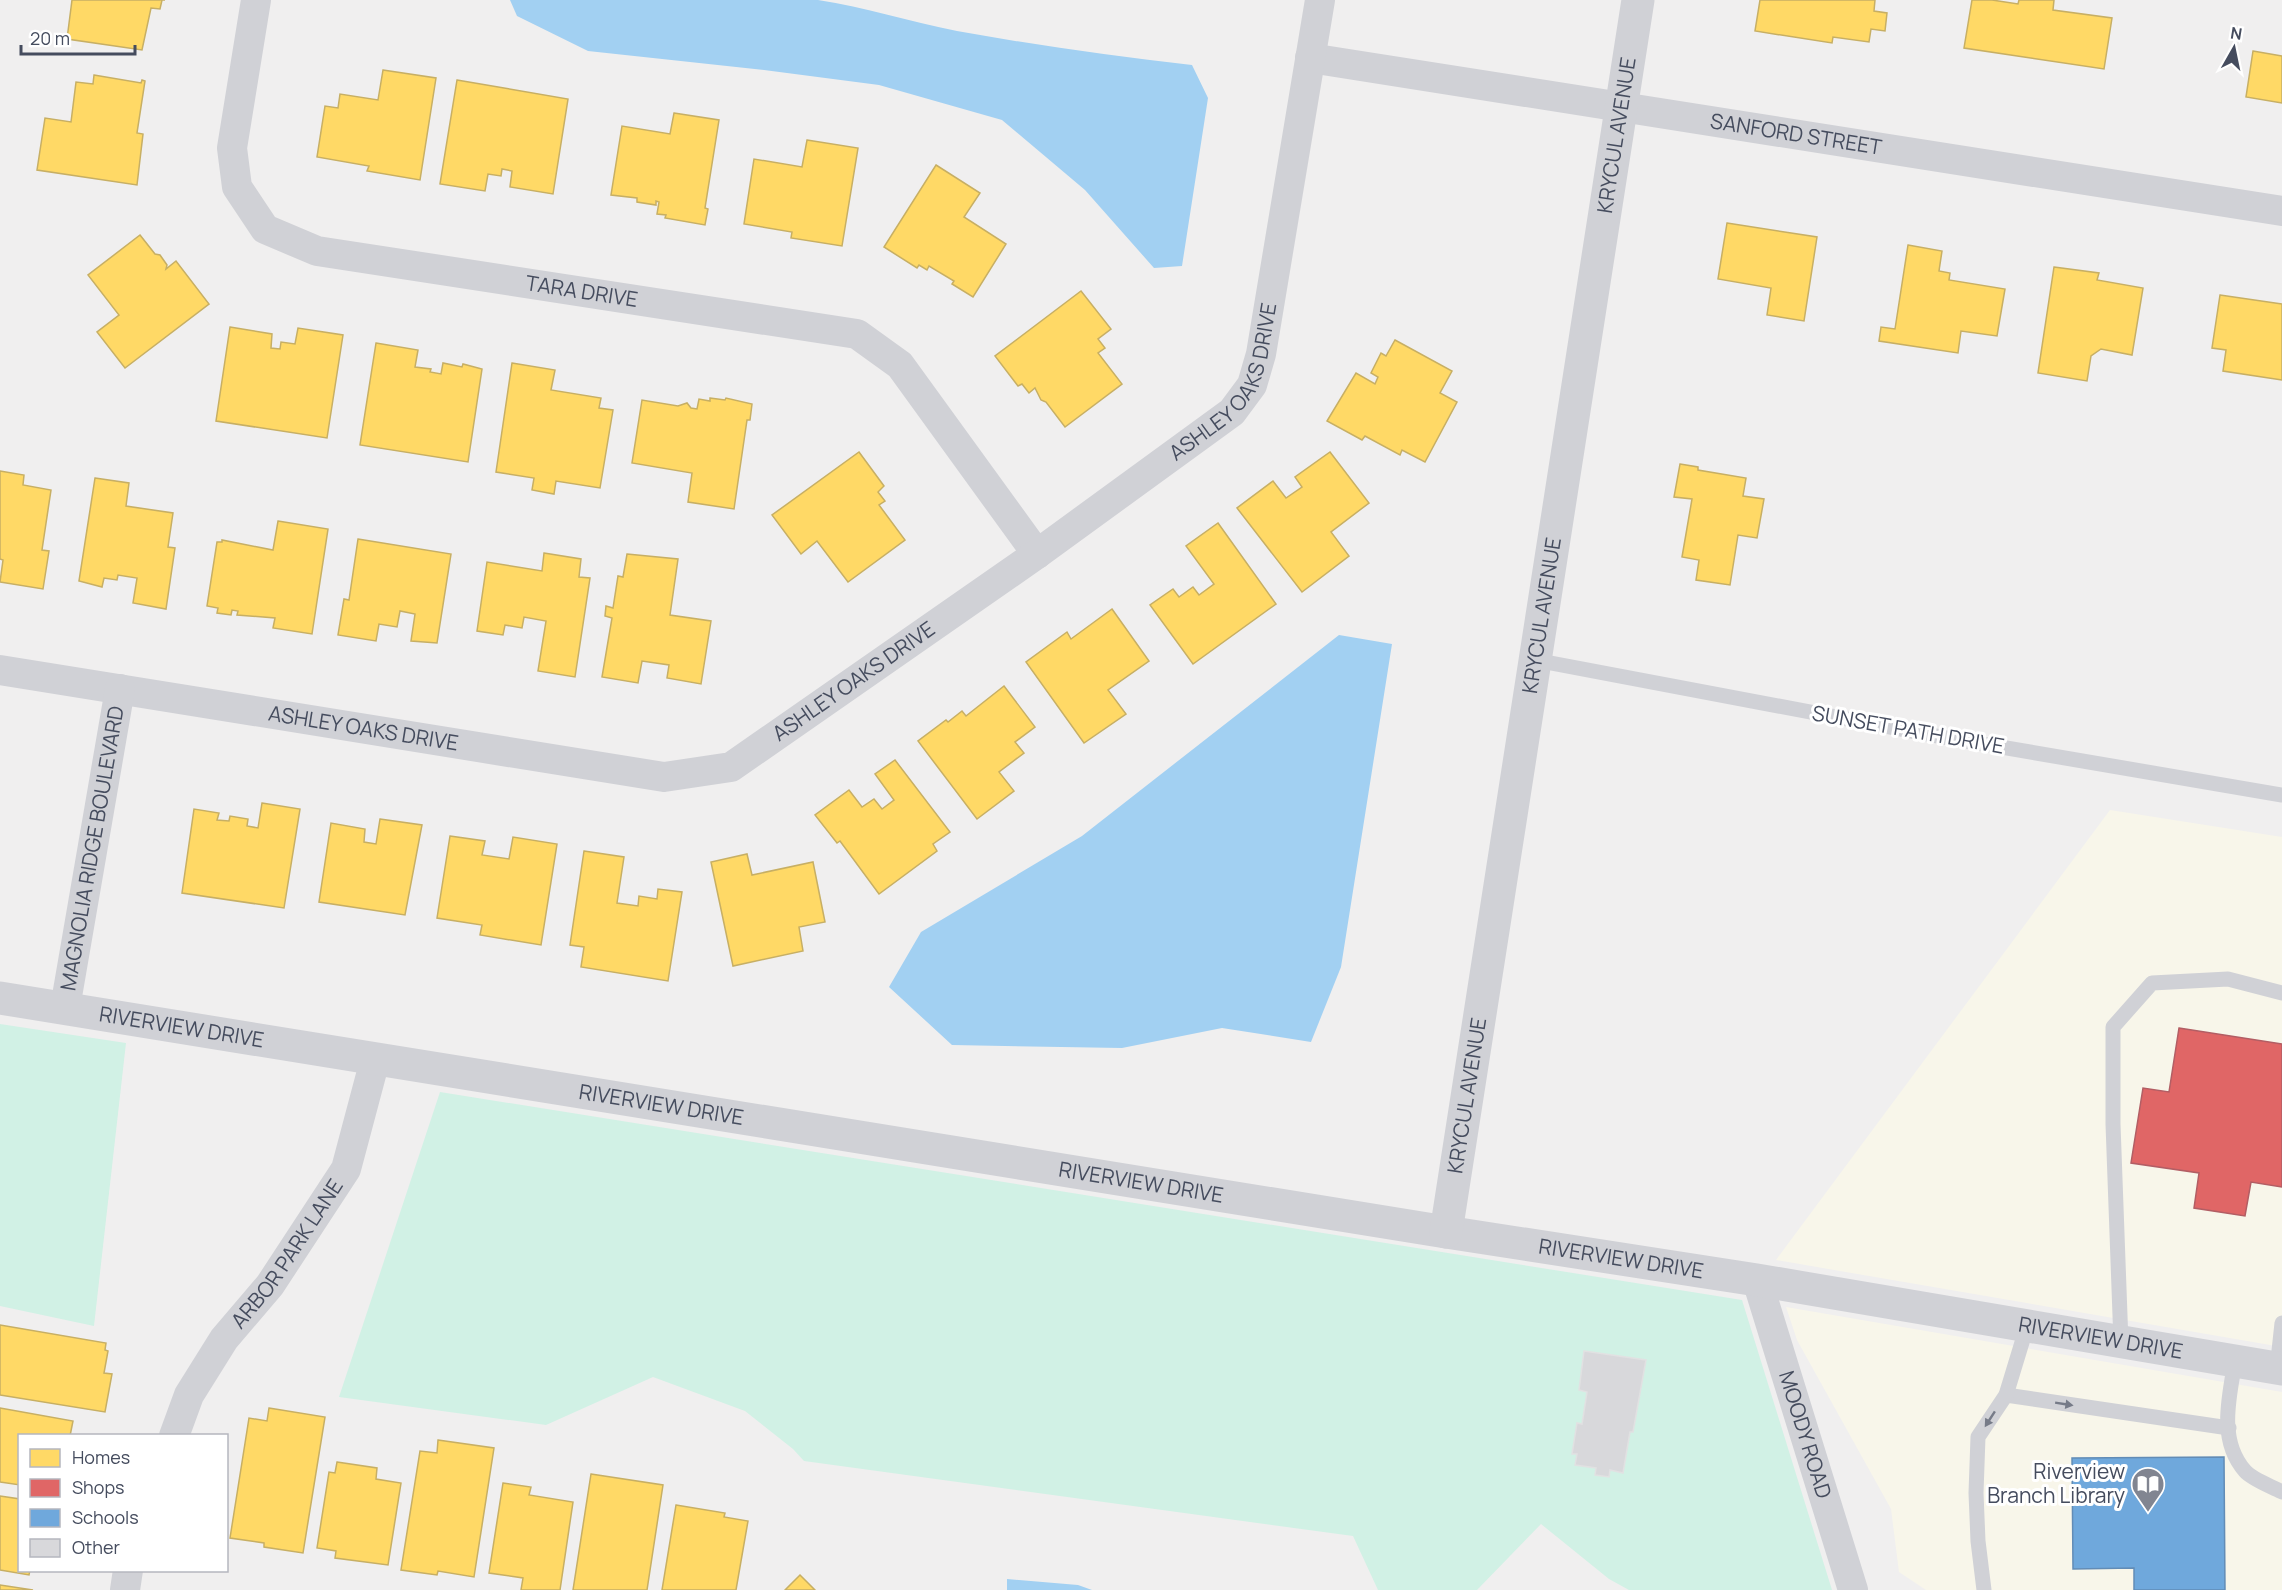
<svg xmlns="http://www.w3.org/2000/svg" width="2282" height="1590" font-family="Manrope,sans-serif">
  <rect width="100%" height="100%" fill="#f0efef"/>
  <g fill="#f8f6ea">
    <polygon points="2110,810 2282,837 2282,1347 1776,1260"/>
    <polygon points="1786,1307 2282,1392 2282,1590 1926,1590 1899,1572 1891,1509 1797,1340"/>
  </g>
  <g fill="#d1f1e5">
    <polygon points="0,1024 126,1043 94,1326 0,1306"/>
    <polygon points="440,1092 1742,1300 1832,1590 1629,1590 1609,1579 1541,1524 1477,1590 1378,1590 1353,1536 804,1461 793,1449 745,1411 653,1377 546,1425 339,1397"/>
  </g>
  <g fill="#a2d0f2">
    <path d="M510,0H818C865,7 910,22 957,31C1034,45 1113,56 1192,65L1208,98L1182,266L1154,268L1085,190L1002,120L879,85L764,70L588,51L517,16Z"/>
    <polygon points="1339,635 1392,644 1341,967 1311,1042 1222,1028 1122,1048 952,1045 889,987 921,932 1082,836"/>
    <polygon points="1007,1579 1078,1585 1092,1590 1007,1590"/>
  </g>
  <g fill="#ffd966" stroke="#c7af64" stroke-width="1.5">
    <polygon points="72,0 165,0 162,0 160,9 151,8 142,50 67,39"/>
    <polygon points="1760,0 1875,0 1874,11 1887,13 1885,31 1871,29 1869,42 1833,37 1832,43 1755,31"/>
    <polygon points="1972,0 1992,0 2018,4 2019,0 2054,0 2053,10 2112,18 2104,69 1964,48"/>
    <polygon points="2253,51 2282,56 2282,103 2246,97"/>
    <polygon points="383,70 436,78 420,180 367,171 369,166 317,157 325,106 338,108 340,94 378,100"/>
    <polygon points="94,75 141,83 142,80 145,81 137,133 143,134 137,185 37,170 45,118 71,122 76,82 93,84"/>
    <polygon points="457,80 568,99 553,194 510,187 512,171 502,169 501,176 488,174 485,191 440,184"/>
    <polygon points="674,113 719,120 705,208 708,209 705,225 665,218 666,215 657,214 659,202 656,201 656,205 637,202 637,198 611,195 622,126 670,134"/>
    <polygon points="807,140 858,148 842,246 791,238 792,232 744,224 754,159 802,167"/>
    <polygon points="936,165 980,193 964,217 1006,244 973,297 952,284 954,281 929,266 927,270 919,265 917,268 884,247"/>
    <polygon points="1727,223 1817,237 1804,321 1767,315 1771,288 1718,279"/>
    <polygon points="140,235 155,254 160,255 167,265 166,269 176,261 209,304 125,368 97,332 119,315 88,275"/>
    <polygon points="1908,245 1942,251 1939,271 1950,273 1949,280 2005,289 1997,336 1961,331 1958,353 1879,341 1881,327 1895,329"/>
    <polygon points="2054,267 2099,273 2097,280 2143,288 2132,355 2101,349 2091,356 2087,381 2038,373"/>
    <polygon points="1081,291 1111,329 1098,339 1105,348 1098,353 1122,384 1065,427 1046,402 1041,400 1035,388 1029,393 1022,384 1018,386 995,356"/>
    <polygon points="2220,295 2282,304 2282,380 2223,371 2226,350 2212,348"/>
    <polygon points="230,327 272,334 271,348 280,349 281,342 295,344 298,328 343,335 327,438 216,421"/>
    <polygon points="1395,340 1452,371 1440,393 1457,402 1425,462 1402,450 1400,455 1365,436 1362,440 1327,421 1356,373 1375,384 1378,377 1371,373 1381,353 1386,356"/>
    <polygon points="376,343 418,350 415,367 431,369 430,372 441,374 443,363 462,367 463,364 482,369 468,462 360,445"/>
    <polygon points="512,363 555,370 551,390 601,398 599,408 613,410 600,488 556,481 554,494 532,490 534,478 496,472"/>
    <polygon points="710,398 725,400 726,398 752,404 750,420 747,420 734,509 688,502 692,473 632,463 642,400 678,406 687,403 691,408 697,409 699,399 710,401"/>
    <polygon points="859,452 884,486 878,492 885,501 879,505 905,540 848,582 817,541 801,554 772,515"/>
    <polygon points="1330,452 1369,503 1331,532 1349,556 1302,592 1237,508 1273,481 1286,498 1302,487 1295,477"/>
    <polygon points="1680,464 1698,467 1698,470 1746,478 1743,496 1764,499 1757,538 1738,535 1730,585 1696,580 1699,560 1682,557 1692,499 1674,497"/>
    <polygon points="0,471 24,475 23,485 51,490 42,550 49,551 43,589 0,582 3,560 0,559"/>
    <polygon points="95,478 129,483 126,506 173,513 168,547 175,548 166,609 133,603 137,578 118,575 117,580 104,578 102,587 79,581"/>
    <polygon points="278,521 328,529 312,634 273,628 275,618 237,615 238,611 232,610 231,615 217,613 218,608 207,606 217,542 222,542 222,540 273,550"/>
    <polygon points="1218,523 1276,604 1193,664 1150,605 1173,589 1179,597 1193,587 1199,595 1214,584 1186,546"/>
    <polygon points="358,539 451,554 437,643 411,641 415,614 400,611 397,627 379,624 376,641 338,635 344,599 349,600"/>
    <polygon points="544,553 581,559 579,577 590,578 575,677 538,671 546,621 524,617 522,628 505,625 503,635 477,631 487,562 542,571"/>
    <polygon points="627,554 678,559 670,615 711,621 701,684 667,678 669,665 642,661 638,683 602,677 612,618 605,616 606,606 613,608 618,576 623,577"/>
    <polygon points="1112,609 1149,661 1108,690 1126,714 1084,743 1026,662 1067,632 1071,639"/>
    <polygon points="1004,686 1035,727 1015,742 1024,753 999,772 1014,791 977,819 918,741 946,720 948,722 962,711 966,716"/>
    <polygon points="895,760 950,832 933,844 937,851 879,894 840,841 837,843 815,815 849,790 862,807 874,799 882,809 894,800 875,774"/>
    <polygon points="262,803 300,809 284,908 182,893 194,809 219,813 217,820 229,821 230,816 248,819 247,826 258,828"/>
    <polygon points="380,819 422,825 405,915 319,902 331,823 365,829 364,842 376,844"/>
    <polygon points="450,836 485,841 482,855 509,859 513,837 557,844 541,945 480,935 482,925 437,918"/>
    <polygon points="584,851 624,857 617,903 638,906 639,896 657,899 658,889 682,892 668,981 581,967 584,947 570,945"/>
    <polygon points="747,854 752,875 813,862 825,922 799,927 803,951 733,966 711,862"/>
    <polygon points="0,1325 106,1343 105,1350 108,1351 104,1373 112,1374 105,1412 0,1395"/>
    <polygon points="0,1408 73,1421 70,1436 20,1436 20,1485 0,1482"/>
    <polygon points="269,1408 325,1417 303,1553 264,1547 264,1543 230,1538 249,1418 267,1421"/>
    <polygon points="438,1440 494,1448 474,1577 438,1571 437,1575 401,1570 420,1451 437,1453"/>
    <polygon points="337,1462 377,1468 376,1479 401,1483 388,1565 335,1558 336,1551 317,1548 329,1472 335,1473"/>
    <polygon points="591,1474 663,1485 647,1590 573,1590"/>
    <polygon points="503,1483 531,1487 529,1495 573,1502 560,1590 521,1590 523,1578 489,1573"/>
    <polygon points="0,1496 20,1499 20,1570 30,1570 29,1575 0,1570"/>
    <polygon points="676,1505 725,1513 724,1517 748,1521 736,1590 662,1590"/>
    <polygon points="800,1575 815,1590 785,1590"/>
    <polygon points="0,1585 33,1590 0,1590"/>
  </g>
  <polygon fill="#e06666" stroke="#b25e64" stroke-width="1.5" points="2179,1028 2282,1044 2282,1187 2251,1182 2245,1216 2194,1208 2199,1173 2131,1163 2143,1088 2169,1092"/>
  <polygon fill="#6fa8dc" stroke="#628cb6" stroke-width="1.5" points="2224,1457 2225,1590 2134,1590 2134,1568 2073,1569 2072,1458"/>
  <polygon fill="#d8d8db" stroke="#e1e1e2" stroke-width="1.5" points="1584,1351 1646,1360 1633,1432 1630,1432 1623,1473 1610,1470 1609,1477 1595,1475 1596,1468 1575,1465 1577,1454 1572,1454 1577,1423 1582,1424 1587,1392 1579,1390"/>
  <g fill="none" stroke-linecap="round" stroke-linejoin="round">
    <g stroke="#d0d1d6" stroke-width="15">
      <polyline points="1535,660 1942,737 2282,795"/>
      <polyline points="2121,1343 2113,1124 2113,1027 2152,983 2228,979 2282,993"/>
      <path d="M2235,1362C2229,1398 2218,1440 2245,1471C2253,1480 2271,1486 2282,1492"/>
      <polyline points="2277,1369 2282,1323"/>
      <polyline points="2006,1395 2229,1428"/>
      <polyline points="1984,1590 1978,1541 1976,1493 1978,1437 2006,1395 2027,1326"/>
    </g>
    <g stroke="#d0d1d6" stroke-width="30">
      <path id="s1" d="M256,0L232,148L237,187L265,229L317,251L857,334L900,365L1037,554"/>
      <path id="s2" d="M1310,58L2282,211"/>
      <path id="s3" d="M0,670L664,777L731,767L1037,554L1232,412L1252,385L1261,354L1320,0"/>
      <path id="s4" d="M65,1008L120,689"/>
      <path id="s5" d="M1757,1280L1853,1590"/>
      <path id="s6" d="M174,1436L189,1395L224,1339L270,1285L346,1169L375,1060"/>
      <polyline points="125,1590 128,1570"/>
    </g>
    <g stroke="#d0d1d6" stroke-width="33">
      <path id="s7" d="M0,998L1446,1232L1757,1280L2282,1369"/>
      <path id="s8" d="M1446,1232L1638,0"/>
    </g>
  </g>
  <defs><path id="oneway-solid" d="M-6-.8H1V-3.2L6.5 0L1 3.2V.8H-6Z" transform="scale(1.5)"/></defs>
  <g fill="#767b88">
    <use href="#oneway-solid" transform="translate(2064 1404) rotate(9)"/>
    <use href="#oneway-solid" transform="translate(1990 1419) rotate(123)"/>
  </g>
  <defs>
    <g id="library-pin" transform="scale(1.725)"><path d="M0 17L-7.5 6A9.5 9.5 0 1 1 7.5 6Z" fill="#818591" stroke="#fff"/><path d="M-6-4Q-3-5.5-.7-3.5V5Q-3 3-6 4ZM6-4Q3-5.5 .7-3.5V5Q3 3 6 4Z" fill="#fff"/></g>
  </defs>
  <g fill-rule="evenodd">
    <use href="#library-pin" x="2148" y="1484"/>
  </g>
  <g text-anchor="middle" stroke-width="6" stroke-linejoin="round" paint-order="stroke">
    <g font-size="21" fill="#454c5e" stroke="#fff">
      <text dy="7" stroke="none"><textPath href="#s2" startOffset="492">SANFORD STREET</textPath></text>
      <text dy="7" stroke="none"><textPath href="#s8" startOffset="1110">KRYCUL AVENUE</textPath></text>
      <text dy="7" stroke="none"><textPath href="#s1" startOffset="564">TARA DRIVE</textPath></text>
      <text dy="7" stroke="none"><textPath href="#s3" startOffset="1376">ASHLEY OAKS DRIVE</textPath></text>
      <text dy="7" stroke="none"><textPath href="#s8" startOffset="624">KRYCUL AVENUE</textPath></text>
      <text dy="7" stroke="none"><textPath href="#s3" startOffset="890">ASHLEY OAKS DRIVE</textPath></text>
      <text dy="7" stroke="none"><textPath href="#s3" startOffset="368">ASHLEY OAKS DRIVE</textPath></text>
      <text transform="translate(1908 730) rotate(10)" y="7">SUNSET PATH DRIVE</text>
      <text dy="7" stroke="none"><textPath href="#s4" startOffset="162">MAGNOLIA RIDGE BOULEVARD</textPath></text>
      <text dy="7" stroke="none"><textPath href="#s7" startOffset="184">RIVERVIEW DRIVE</textPath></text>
      <text dy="7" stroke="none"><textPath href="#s8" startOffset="138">KRYCUL AVENUE</textPath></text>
      <text dy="7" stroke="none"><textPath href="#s7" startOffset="670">RIVERVIEW DRIVE</textPath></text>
      <text dy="7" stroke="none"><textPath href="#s7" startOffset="1156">RIVERVIEW DRIVE</textPath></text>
      <text dy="7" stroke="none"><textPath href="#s6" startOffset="216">ARBOR PARK LANE</textPath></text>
      <text dy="7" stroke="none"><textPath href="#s7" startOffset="1642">RIVERVIEW DRIVE</textPath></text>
      <text dy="7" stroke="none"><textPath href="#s7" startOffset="2128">RIVERVIEW DRIVE</textPath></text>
      <text dy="7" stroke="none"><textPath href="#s5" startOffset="162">MOODY ROAD</textPath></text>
    </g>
    <g font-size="21" fill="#454c5e" stroke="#fff" text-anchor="end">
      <text x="2125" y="1479">Riverview<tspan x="2125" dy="24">Branch Library</tspan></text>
    </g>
  </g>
  <rect x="18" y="1434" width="210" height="138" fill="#ffffff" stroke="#b5b7bf" stroke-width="1.5"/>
  <rect x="30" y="1449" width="30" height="18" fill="#ffd966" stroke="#b5b7bf" stroke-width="1.5"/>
  <text x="72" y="1464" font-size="18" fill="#454c5e">Homes</text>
  <rect x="30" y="1479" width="30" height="18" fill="#e06666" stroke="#b5b7bf" stroke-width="1.5"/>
  <text x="72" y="1494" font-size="18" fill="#454c5e">Shops</text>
  <rect x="30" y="1509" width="30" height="18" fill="#6fa8dc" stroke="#b5b7bf" stroke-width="1.5"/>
  <text x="72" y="1524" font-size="18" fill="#454c5e">Schools</text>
  <rect x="30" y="1539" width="30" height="18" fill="#d8d8db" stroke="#b5b7bf" stroke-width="1.5"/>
  <text x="72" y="1554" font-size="18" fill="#454c5e">Other</text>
  <g transform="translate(2234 48) rotate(9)" stroke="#ffffff" stroke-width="4.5" paint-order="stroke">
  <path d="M0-4.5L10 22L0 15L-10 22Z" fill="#454c5e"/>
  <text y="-9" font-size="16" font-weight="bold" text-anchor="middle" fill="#454c5e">N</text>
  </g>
  <path d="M21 45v9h114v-9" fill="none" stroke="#454c5e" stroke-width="3"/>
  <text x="30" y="45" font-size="18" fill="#454c5e" stroke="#ffffff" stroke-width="4.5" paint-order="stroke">20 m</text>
</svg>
